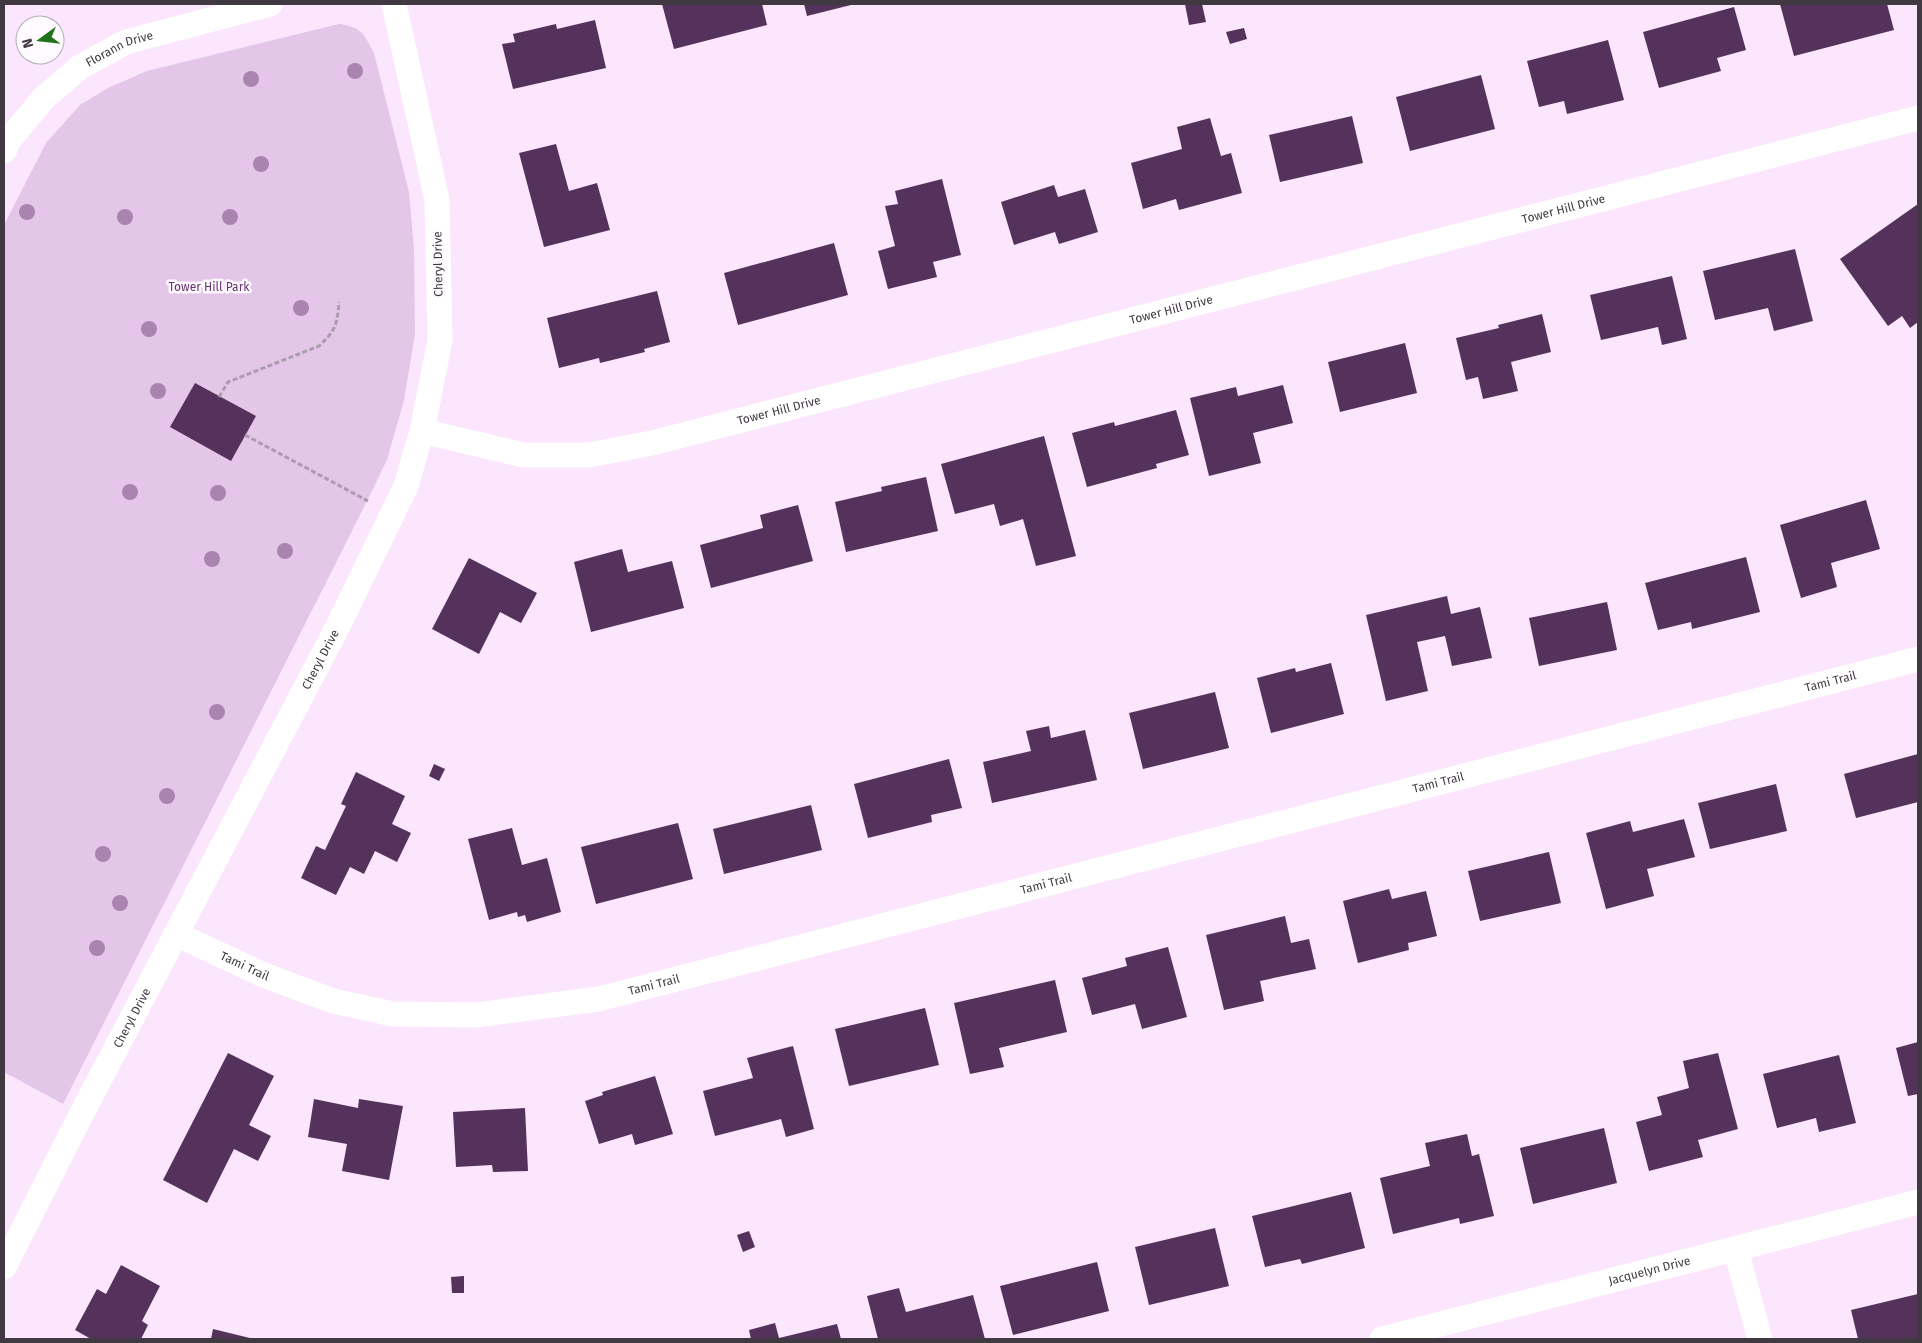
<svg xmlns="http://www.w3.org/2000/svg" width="1922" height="1343" font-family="'Fira Sans',sans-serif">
  <rect width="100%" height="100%" fill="#fbe6fe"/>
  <path fill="#e3c6e8" d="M339,24C362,27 364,34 374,53L409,192L414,249L415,334L404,400L387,460L361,513L63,1104L4,1072V225L46,143L80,105L108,88L147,71Z"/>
  <g fill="#55325b">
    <polygon points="662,4 762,4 767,25 674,49"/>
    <polygon points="804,4 855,4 807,16"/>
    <polygon points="1185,4 1202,4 1206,22 1189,25"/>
    <polygon points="1780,4 1887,4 1894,30 1794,56"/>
    <polygon points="1734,7 1746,50 1717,58 1721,71 1659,88 1643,32"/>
    <polygon points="595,20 606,68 513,89 502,44 515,42 513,34 556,24 557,29"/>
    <polygon points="1244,28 1247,39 1230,44 1226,32"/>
    <polygon points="1608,40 1624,100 1567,114 1564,101 1539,107 1527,61"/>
    <polygon points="1481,75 1495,129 1410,151 1396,97"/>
    <polygon points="1352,116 1363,163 1280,182 1269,135"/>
    <polygon points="1210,118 1221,156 1231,153 1242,193 1179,210 1176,199 1143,209 1131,163 1182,149 1177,127"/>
    <polygon points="556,144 569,191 597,183 610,230 544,247 519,153"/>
    <polygon points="942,179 961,255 933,262 937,277 888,289 878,251 895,246 885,206 898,204 895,191"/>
    <polygon points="1054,185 1058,197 1085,189 1098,232 1059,244 1055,232 1014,245 1001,202"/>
    <polygon points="1918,204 1918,322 1910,328 1902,316 1888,326 1840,259"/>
    <polygon points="834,243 848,295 738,325 724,273"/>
    <polygon points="1795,249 1813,321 1774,331 1768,308 1715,320 1703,271"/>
    <polygon points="1672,276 1687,339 1662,345 1658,327 1601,340 1590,295"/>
    <polygon points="657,291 670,342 644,349 645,352 600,363 599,358 559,368 547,318"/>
    <polygon points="1542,314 1551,352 1511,362 1518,391 1483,399 1478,377 1466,380 1456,338 1499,328 1498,325"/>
    <polygon points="1405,343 1417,393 1340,412 1328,362"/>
    <polygon points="195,383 256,416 231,461 170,427"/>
    <polygon points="1283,385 1293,423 1253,433 1261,463 1209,476 1190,398 1236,387 1238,396"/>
    <polygon points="1176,410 1189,455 1156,464 1157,468 1087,487 1072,433 1114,422 1115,426"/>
    <polygon points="1044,436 1076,556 1036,566 1023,519 1000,526 994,504 955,514 941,464"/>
    <polygon points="926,477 938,531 846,552 835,502 882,491 881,487"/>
    <polygon points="1866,500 1880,549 1831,563 1837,587 1801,598 1780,525"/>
    <polygon points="798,505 813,561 711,588 700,545 763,528 760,515"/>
    <polygon points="622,549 628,572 672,561 684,608 591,632 574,562"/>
    <polygon points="1746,557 1760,612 1692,629 1691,622 1658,630 1645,583"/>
    <polygon points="469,558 537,593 521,623 500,612 479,654 432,629"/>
    <polygon points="1447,596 1451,614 1480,607 1492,658 1452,666 1445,636 1417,642 1428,691 1386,701 1366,615"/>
    <polygon points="1607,602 1617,650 1539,666 1529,618"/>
    <polygon points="1331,663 1344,714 1271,733 1257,678 1295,668 1296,672"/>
    <polygon points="1215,692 1229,748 1143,769 1129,713"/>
    <polygon points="1049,726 1051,738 1085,730 1097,780 992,803 983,762 1031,751 1026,731"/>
    <polygon points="1918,754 1918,802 1856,818 1844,774"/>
    <polygon points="949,759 962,808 931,815 932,822 868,838 854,784"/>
    <polygon points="434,764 445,769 439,781 429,776"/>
    <polygon points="356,772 405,796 392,824 411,833 397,862 375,851 364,874 350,867 336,895 301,878 316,846 325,850 346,806 341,804"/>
    <polygon points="1776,784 1787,831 1710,849 1698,803"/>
    <polygon points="811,805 822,850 724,874 713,829"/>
    <polygon points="1684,819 1695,857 1647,869 1654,896 1606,909 1586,833 1630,821 1633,832"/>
    <polygon points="678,823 693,879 596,904 581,847"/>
    <polygon points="512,828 522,865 547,858 561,912 527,922 525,915 518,917 517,912 489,920 468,839"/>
    <polygon points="1549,852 1561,903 1480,921 1468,871"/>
    <polygon points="1389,889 1392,899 1426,891 1437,936 1408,943 1409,950 1358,963 1343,901"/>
    <polygon points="1285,916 1291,943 1309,939 1316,969 1260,981 1264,1001 1224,1010 1206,935"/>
    <polygon points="1168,947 1187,1017 1142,1029 1135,1004 1092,1015 1082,978 1127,966 1125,958"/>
    <polygon points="1055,980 1067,1032 999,1048 1004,1067 970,1074 954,1003"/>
    <polygon points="925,1008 939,1065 849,1086 835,1029"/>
    <polygon points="1918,1042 1918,1094 1908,1096 1896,1048"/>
    <polygon points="793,1046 814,1129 786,1137 781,1119 715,1136 703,1091 753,1078 747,1058"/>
    <polygon points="228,1053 274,1076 249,1125 271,1136 258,1161 234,1149 207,1203 163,1180"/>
    <polygon points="1718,1053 1738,1129 1698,1140 1703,1157 1649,1171 1636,1122 1662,1115 1657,1097 1689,1088 1683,1061"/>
    <polygon points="1839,1055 1856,1123 1819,1132 1816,1118 1777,1128 1763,1074"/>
    <polygon points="655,1076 673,1134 635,1145 632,1134 599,1144 585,1101 603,1095 602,1092"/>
    <polygon points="314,1099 358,1108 359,1099 403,1106 389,1180 342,1171 347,1144 308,1137"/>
    <polygon points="525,1108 528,1171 493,1172 492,1165 456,1167 453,1112"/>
    <polygon points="1604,1128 1617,1183 1533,1204 1520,1148"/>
    <polygon points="1467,1134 1472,1156 1479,1154 1494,1216 1460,1224 1459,1218 1393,1234 1380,1178 1430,1166 1425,1143"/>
    <polygon points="1351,1192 1365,1248 1302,1264 1300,1259 1265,1267 1252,1216"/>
    <polygon points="1215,1228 1229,1286 1149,1305 1135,1247"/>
    <polygon points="749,1231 755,1247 743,1252 737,1235"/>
    <polygon points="1097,1262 1109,1311 1013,1335 1000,1286"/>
    <polygon points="121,1265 160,1286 142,1321 148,1325 141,1339 91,1339 75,1330 97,1289 106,1294"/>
    <polygon points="464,1276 464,1293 452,1293 451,1277"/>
    <polygon points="899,1288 906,1312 973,1295 985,1339 878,1339 867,1296"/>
    <polygon points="1918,1294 1918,1339 1858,1339 1851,1310"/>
    <polygon points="775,1323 779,1338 837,1324 841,1339 751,1339 749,1330"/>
    <polygon points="213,1329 254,1339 211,1339"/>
  </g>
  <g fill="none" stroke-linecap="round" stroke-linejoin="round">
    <g stroke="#ac9dae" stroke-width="3" stroke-dasharray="5 2.5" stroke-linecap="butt">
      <path d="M219,397L228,382L319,346C336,330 337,325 339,302"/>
      <polyline points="245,435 368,501"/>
    </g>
    <g stroke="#fff" stroke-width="25">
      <path id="s1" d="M4,151L9,140L43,99L80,67L126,42L270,4"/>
      <path id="s2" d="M422,431L523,455H589L652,443L1918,118"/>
      <path id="s3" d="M176,934L266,976L333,1001L393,1014L476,1015L599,999L1918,659"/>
      <polyline points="1736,1250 1760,1339"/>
      <path id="s4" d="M4,1267L83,1111L337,628L406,486L422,431L440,340L437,200L394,4"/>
      <path id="s5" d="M1382,1339L1918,1202"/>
    </g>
  </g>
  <g fill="#a984af">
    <circle cx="355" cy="71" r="8"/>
    <circle cx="251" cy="79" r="8"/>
    <circle cx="261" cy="164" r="8"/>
    <circle cx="27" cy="212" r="8"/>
    <circle cx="125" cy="217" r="8"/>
    <circle cx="230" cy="217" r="8"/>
    <circle cx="301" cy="308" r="8"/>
    <circle cx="149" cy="329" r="8"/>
    <circle cx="158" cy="391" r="8"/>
    <circle cx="130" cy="492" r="8"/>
    <circle cx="218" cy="493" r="8"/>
    <circle cx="285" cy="551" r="8"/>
    <circle cx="212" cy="559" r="8"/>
    <circle cx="217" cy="712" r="8"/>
    <circle cx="167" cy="796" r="8"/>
    <circle cx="103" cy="854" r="8"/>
    <circle cx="120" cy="903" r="8"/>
    <circle cx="97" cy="948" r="8"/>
  </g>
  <g text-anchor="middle" stroke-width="5" stroke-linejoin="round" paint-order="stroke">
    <g font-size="12" fill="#413942" stroke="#fefaff">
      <text dy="4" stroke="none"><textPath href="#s1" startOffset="158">Florann Drive</textPath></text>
      <text dy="4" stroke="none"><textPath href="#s2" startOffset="1175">Tower Hill Drive</textPath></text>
      <text transform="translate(438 264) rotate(-91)" y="4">Cheryl Drive</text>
      <text dy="4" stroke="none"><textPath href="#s2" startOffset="770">Tower Hill Drive</textPath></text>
      <text dy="4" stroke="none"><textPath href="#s2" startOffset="365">Tower Hill Drive</textPath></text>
      <text dy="4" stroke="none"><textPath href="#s4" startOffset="685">Cheryl Drive</textPath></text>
      <text dy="4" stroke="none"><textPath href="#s3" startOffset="1711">Tami Trail</textPath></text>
      <text dy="4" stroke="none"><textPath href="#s3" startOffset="1306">Tami Trail</textPath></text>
      <text dy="4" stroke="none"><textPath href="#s3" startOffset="901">Tami Trail</textPath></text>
      <text dy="4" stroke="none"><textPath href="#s3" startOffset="76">Tami Trail</textPath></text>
      <text dy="4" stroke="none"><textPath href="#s3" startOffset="496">Tami Trail</textPath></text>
      <text dy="4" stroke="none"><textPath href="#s4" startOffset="280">Cheryl Drive</textPath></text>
      <text dy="4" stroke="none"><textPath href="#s5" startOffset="276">Jacquelyn Drive</textPath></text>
    </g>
    <g font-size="12" fill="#66346f" stroke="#fefaff">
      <text x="209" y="291">Tower Hill Park</text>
    </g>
  </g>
  <rect width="1922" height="1343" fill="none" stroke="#413942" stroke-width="10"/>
  <g transform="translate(40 40) rotate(255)"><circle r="24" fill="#fefaff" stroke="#b2adb3"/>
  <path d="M0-4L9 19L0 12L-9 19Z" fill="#237219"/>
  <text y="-8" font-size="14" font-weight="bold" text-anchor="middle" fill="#413942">N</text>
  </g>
</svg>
